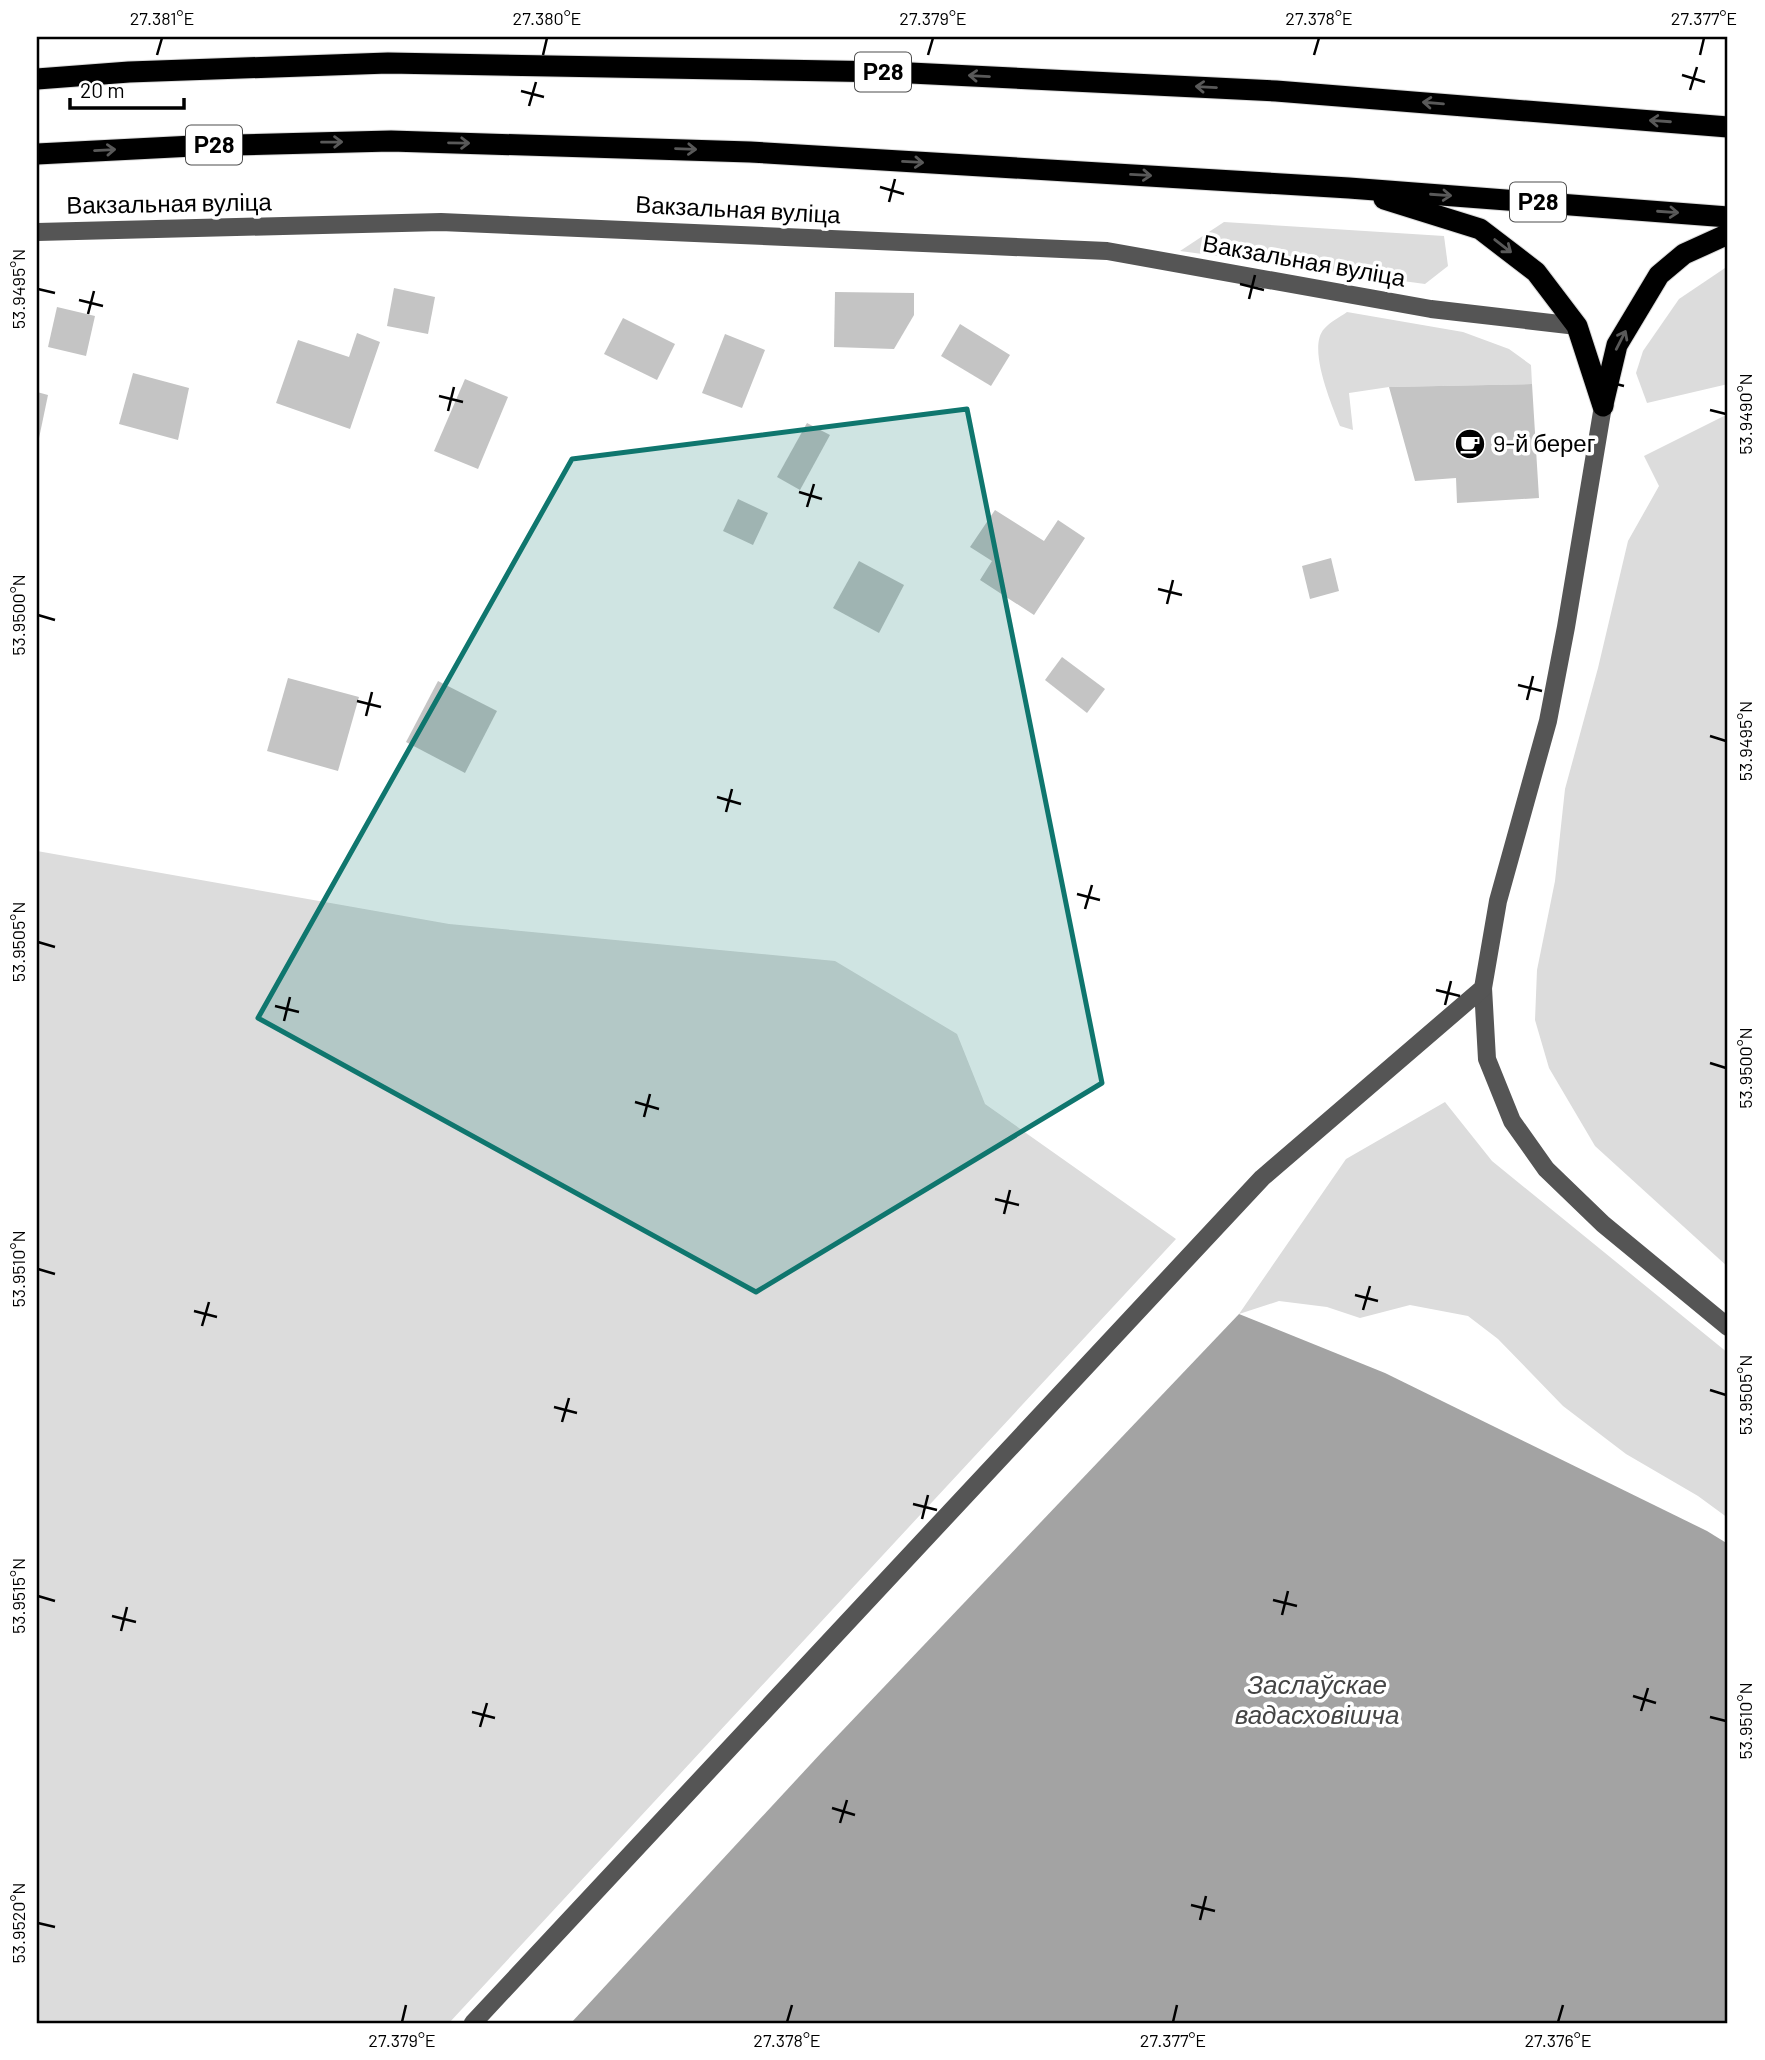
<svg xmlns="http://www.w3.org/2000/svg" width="1765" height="2060" font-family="Barlow,sans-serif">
  <rect width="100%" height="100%" fill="#fff"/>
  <g fill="#dcdcdc">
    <polygon points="1224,222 1444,236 1448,266 1425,284 1180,251"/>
    <polygon points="1728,266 1728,384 1647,403 1636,373 1643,351 1679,299"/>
    <path d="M1347,312L1463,332L1509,349L1531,365L1532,384L1389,387L1349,393L1353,430L1340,426C1332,405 1307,348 1324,329C1330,322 1340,317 1347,312Z"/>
    <polygon points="1728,414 1728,1267 1595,1146 1549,1068 1535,1020 1537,970 1555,881 1565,789 1598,668 1628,541 1659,486 1644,456"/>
    <polygon points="37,851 449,924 835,961 957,1034 985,1104 1176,1239 449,2023 37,2023"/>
    <polygon points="1445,1102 1492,1161 1728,1353 1728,1518 1698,1496 1626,1454 1563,1406 1498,1339 1468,1316 1410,1305 1360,1318 1327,1307 1279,1301 1239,1314 1346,1159"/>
  </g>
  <polygon fill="#a3a3a3" points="1239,1314 1385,1373 1707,1531 1728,1544 1728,2023 571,2023 822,1752"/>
  <g fill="#c4c4c4">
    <polygon points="394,288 435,297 428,334 387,326"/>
    <polygon points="835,292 914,293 914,315 894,349 834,347"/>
    <polygon points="57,307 95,316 86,356 48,347"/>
    <polygon points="623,318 675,344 657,380 604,354"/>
    <polygon points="960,324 1010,355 991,386 941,356"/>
    <polygon points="357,333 380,342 350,429 276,403 298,340 349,357"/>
    <polygon points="725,334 765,350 742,408 702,393"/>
    <polygon points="133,373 189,388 178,440 119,424"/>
    <polygon points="465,379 508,397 478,469 434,451"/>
    <polygon points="1532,384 1539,498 1457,503 1456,478 1415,481 1389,387"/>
    <polygon points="37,392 48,395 38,443 37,442"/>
    <polygon points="807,423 830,435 800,490 777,477"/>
    <polygon points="738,499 768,513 753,545 723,531"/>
    <polygon points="995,510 1044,541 1058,520 1085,538 1034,615 980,580 992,561 970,547"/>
    <polygon points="1331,558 1339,591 1310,599 1302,566"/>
    <polygon points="859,561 904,585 879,633 833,608"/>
    <polygon points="1062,657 1105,689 1087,713 1045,680"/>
    <polygon points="288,678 359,697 338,771 267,751"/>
    <polygon points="438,681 497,711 465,773 406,742"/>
  </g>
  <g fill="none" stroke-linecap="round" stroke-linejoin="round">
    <g stroke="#dbdbdb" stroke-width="23">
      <g id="highway">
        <polyline points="37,79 129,72 388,63 890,72 1276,91 1728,127"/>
        <polyline points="37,154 193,146 391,141 750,152 1349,188 1728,217"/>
        <polyline points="1384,199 1480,229 1536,272 1577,326 1603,406"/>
        <polyline points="1603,404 1617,345 1659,275 1684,254 1728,234"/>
      </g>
    </g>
    <g stroke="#555" stroke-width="18">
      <polyline points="37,232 441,222 1107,251 1431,309 1577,326"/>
      <polyline points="1483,988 1487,1059 1512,1121 1546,1169 1603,1224 1728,1327"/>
      <polyline points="473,2023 1262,1178 1483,988 1498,901 1548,721 1566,627 1603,406"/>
    </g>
    <use href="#highway" stroke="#000" stroke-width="21"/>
  </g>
  <defs><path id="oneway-shaft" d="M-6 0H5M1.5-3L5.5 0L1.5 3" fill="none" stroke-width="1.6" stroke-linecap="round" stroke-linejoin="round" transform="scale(1.75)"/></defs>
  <g stroke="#595959">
    <use href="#oneway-shaft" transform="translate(979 76) rotate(-177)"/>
    <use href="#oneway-shaft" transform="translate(1206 87) rotate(-177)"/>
    <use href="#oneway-shaft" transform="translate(1433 103) rotate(-175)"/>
    <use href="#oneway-shaft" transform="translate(1660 121) rotate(-176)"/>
    <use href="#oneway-shaft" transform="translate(332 142) rotate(-1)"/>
    <use href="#oneway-shaft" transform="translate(459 143) rotate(1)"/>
    <use href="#oneway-shaft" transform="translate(686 149) rotate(2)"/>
    <use href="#oneway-shaft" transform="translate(105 150) rotate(-3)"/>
    <use href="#oneway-shaft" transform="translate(913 162) rotate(3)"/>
    <use href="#oneway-shaft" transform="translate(1141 175) rotate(3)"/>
    <use href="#oneway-shaft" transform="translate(1441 195) rotate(4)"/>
    <use href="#oneway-shaft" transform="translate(1668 212) rotate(4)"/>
    <use href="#oneway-shaft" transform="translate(1503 246) rotate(38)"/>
    <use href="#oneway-shaft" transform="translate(1621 340) rotate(-63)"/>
  </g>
  <path fill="#0f766e" fill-opacity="0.2" stroke="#0f766e" stroke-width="5" stroke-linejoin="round" d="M967,409L1102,1083L756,1292L258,1018L572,459Z"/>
  <path fill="none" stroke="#000" stroke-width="2.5" d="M157,55L162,38M543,55L547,38M928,55L933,38M1314,55L1319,38M1700,55L1704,38M1682,75L1705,82M1690,90L1697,67M521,91L544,97M529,106L536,82M880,187L904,194M889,202L895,179M1240,284L1264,290M38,289L55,293M1249,299L1255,275M79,300L103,306M88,314L94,291M1600,380L1624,386M1609,395L1615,371M439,396L463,402M1710,410L1726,414M448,411L454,387M799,492L822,499M807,507L814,484M1158,589L1182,595M1167,604L1173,580M38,615L55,620M1518,685L1542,691M1527,700L1533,676M357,701L381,707M366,716L372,692M1710,736L1726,741M717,797L741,804M726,812L732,789M1077,894L1100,900M1085,909L1092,885M38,942L55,947M1436,990L1460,996M1445,1005L1451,981M275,1006L299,1012M284,1021L290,997M1710,1063L1726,1068M635,1102L659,1109M644,1117L650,1094M995,1199L1019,1205M1004,1214L1010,1190M38,1269L55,1274M1355,1295L1378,1301M1363,1310L1370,1286M194,1311L217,1317M202,1326L209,1302M1710,1390L1726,1395M554,1407L577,1413M562,1422L569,1398M913,1504L937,1510M922,1519L928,1495M38,1596L55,1601M1273,1600L1297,1606M1282,1615L1288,1591M112,1616L136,1622M121,1631L127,1607M1633,1696L1656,1703M1641,1711L1648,1688M472,1712L495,1718M1710,1717L1726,1721M480,1727L487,1703M832,1808L855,1815M840,1823L847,1800M1191,1905L1215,1911M1200,1920L1206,1896M38,1923L55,1927M402,2022L406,2005M787,2022L792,2005M1173,2022L1177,2005M1558,2022L1563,2005"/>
  <defs>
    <g id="cafe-disc" transform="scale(1.575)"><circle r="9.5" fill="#000" stroke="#fff"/><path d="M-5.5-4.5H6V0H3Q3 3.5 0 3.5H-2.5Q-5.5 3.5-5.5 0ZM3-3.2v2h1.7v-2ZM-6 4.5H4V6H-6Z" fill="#fff"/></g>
  </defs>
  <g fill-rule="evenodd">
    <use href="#cafe-disc" x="1470" y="444"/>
  </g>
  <g text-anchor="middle" stroke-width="7" stroke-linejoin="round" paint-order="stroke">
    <g fill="#fff" stroke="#4c4c4c" stroke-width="2">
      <rect x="855" y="52.5" width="56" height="39" rx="5"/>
      <rect x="186" y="125.5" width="56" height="39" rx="5"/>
      <rect x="1510" y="182.5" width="56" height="39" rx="5"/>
    </g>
    <g font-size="23" font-weight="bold" fill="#000">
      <text x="883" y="80">Р28</text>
      <text x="214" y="153">Р28</text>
      <text x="1538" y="210">Р28</text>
    </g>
    <g font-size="24" fill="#000" stroke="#fff">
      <text transform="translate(169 204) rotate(-1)" y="8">Вакзальная вуліца</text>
      <text transform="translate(738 210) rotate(3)" y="8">Вакзальная вуліца</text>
      <text transform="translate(1304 261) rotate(10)" y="8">Вакзальная вуліца</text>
    </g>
    <g font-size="24" fill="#000" stroke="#fff" text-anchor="start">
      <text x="1493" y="452">9-й берег</text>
    </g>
    <g font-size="26" font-style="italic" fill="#444" stroke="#fff">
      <text x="1317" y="1694">Заслаўскае<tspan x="1317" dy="30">вадасховішча</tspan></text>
    </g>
  </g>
  <rect width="1765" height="2060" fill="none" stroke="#ffffff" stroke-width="77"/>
  <path d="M70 98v10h114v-10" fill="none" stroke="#000000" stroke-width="3.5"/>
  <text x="80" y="98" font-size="21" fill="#000000" stroke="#ffffff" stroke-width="5" paint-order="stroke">20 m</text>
  <rect x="38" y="38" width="1688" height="1984" fill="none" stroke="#000" stroke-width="2.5"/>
  <g font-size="18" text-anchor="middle" fill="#000">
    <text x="162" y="25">27.381°E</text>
    <text x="547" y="25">27.380°E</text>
    <text x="933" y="25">27.379°E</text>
    <text x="1319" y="25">27.378°E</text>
    <text x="1704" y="25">27.377°E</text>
    <text transform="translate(19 289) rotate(-90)" y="6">53.9495°N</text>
    <text transform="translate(1746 414) rotate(-90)" y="6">53.9490°N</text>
    <text transform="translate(19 615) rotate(-90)" y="6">53.9500°N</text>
    <text transform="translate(1746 741) rotate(-90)" y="6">53.9495°N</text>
    <text transform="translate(19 942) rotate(-90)" y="6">53.9505°N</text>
    <text transform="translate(1746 1068) rotate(-90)" y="6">53.9500°N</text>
    <text transform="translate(19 1269) rotate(-90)" y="6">53.9510°N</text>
    <text transform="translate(1746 1395) rotate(-90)" y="6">53.9505°N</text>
    <text transform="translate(19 1596) rotate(-90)" y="6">53.9515°N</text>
    <text transform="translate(1746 1721) rotate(-90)" y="6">53.9510°N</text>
    <text transform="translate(19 1923) rotate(-90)" y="6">53.9520°N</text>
    <text x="402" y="2047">27.379°E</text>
    <text x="787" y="2047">27.378°E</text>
    <text x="1173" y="2047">27.377°E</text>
    <text x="1558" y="2047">27.376°E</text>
  </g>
</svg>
